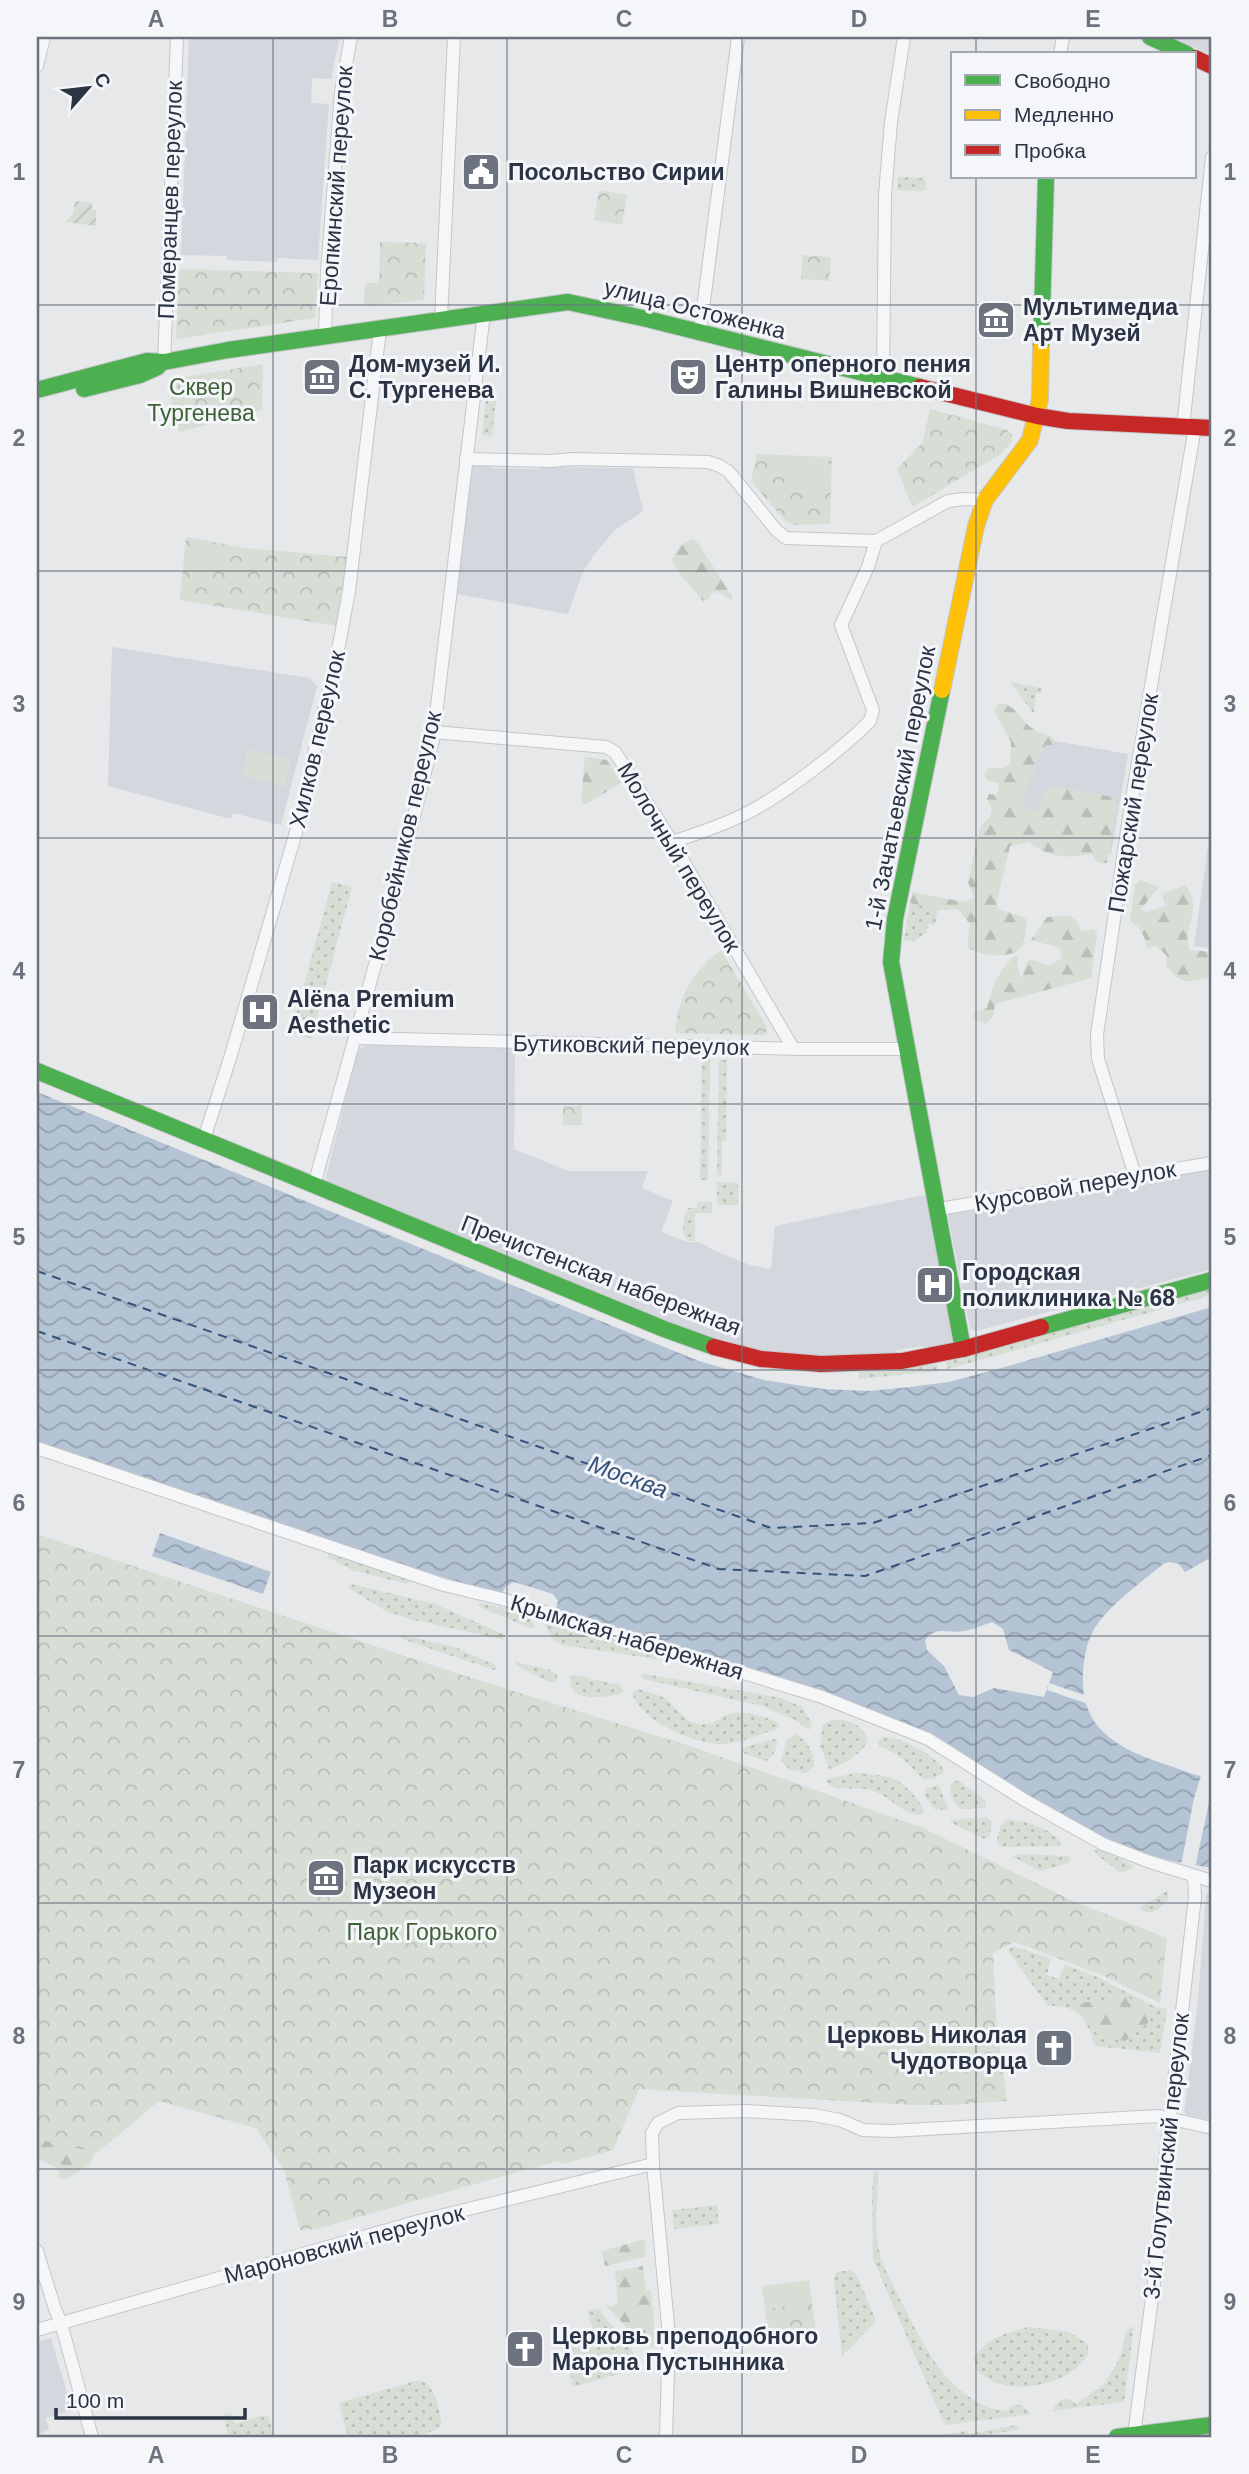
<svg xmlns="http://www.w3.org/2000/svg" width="1249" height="2474" font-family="Helvetica,sans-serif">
  <defs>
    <pattern id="grass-dots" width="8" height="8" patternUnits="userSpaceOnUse" patternTransform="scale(1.75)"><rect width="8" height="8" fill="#d6ded6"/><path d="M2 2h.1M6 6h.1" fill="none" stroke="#b8bfb9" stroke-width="1.8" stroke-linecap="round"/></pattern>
    <pattern id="forest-firs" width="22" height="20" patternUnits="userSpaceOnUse" patternTransform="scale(1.75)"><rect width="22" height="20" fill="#d6ded6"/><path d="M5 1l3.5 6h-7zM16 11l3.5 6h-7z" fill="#b8bfb9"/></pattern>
    <pattern id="park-crowns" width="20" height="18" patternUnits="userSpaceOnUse" patternTransform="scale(1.75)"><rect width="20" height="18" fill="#d6ded6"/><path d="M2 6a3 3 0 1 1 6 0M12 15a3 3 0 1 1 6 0" fill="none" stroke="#b8bfb9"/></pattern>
    <pattern id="garden-furrows" width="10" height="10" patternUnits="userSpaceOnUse" patternTransform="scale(1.75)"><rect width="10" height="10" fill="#d6ded6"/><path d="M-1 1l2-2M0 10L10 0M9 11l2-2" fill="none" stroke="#b8bfb9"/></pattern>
    <pattern id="water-waves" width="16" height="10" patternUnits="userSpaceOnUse" patternTransform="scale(1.75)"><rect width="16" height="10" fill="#b4c4d5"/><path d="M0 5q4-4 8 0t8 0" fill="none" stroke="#93a0af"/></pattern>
  </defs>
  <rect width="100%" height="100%" fill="#e6e8ea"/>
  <g fill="#d4d7dd">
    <polygon points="189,37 340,37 331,79 312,78 311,103 329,104 318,260 278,258 277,262 227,260 227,256 181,255"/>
    <polygon points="1173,37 1212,37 1212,55"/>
    <polygon points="475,464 489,464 491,468 538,469 542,467 633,468 643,511 615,530 593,556 583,572 568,614 457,594 470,469"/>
    <polygon points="112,647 309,678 317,686 281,825 233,813 231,819 108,786"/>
    <polygon points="1022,735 1128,754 1111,854 1004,833"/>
    <polygon points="1212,817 1212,940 1211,948 1194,946"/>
    <polygon points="365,1045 515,1049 514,1149 568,1171 648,1171 642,1188 673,1201 661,1232 688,1242 700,1242 713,1250 750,1265 771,1269 775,1226 929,1194 952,1341 949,1344 928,1350 922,1346 898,1350 893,1354 829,1357 763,1352 733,1344 666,1321 327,1181 326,1177 358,1050"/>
    <polygon points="1212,1169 1212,1269 976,1331 970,1329 948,1216 949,1213"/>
    <polygon points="1210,1891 1212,1891 1212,2120 1187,2115 1184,2112 1198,2002 1206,1895"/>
    <polygon points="51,2338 72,2410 46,2418 49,2430 37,2435 37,2342"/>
  </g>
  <g fill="url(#grass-dots)">
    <polygon points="898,177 923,178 926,182 926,189 923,191 897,190"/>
    <polygon points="486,399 496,400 492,436 482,435"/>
    <polygon points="1010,682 1042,688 1041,693 1036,693 1034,714"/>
    <polygon points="332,882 352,887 311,1039 291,1033"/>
    <polygon points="910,903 938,908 935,925 928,924 926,933 914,941 904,940"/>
    <polygon points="702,1059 710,1059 708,1180 700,1180"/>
    <polygon points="719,1060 727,1060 726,1141 722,1141 722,1175 717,1175"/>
    <polygon points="717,1182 738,1183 738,1205 717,1205"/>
    <path d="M697,1202H712V1213H695V1241H688C681,1230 682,1219 688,1208H697Z"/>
    <polygon points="1212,1289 1212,1295 948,1369 946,1362"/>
    <polygon points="937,1364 938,1371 859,1379 859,1372"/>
    <polygon points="328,1553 409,1579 410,1581 407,1584 352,1570 328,1557"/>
    <polygon points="351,1584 435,1604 503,1634 505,1640 410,1619 386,1611 348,1588"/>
    <polygon points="482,1603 527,1614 535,1627 532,1629 480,1607 479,1604"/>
    <polygon points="554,1621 683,1660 683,1663 561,1645 553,1640 545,1625 548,1622"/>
    <polygon points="401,1635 455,1647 497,1666 497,1668 494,1670 402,1639"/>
    <polygon points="515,1662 550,1670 557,1675 557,1682 549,1682 518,1666"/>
    <polygon points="645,1674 781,1698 802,1707 812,1724 809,1730 795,1720 763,1706 643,1679 641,1675"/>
    <path d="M573,1675L620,1685L624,1692C615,1697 586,1699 577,1694C571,1691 571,1683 570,1678Z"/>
    <path d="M638,1689C647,1692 657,1694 664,1698C676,1706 684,1723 699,1724C715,1726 717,1718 729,1714C745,1709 763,1717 778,1722L779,1726L777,1729C759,1734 737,1745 719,1744C692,1743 640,1720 632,1693Z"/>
    <path d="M832,1720C849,1719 862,1724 868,1741C863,1753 842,1766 829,1769L820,1745L823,1725Z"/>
    <path d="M795,1734C807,1740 814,1752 814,1766L806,1773L790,1770L781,1761L786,1742Z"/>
    <path d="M883,1737C902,1737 936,1755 945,1772L935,1778L923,1779C909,1765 900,1753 880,1747L878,1742Z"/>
    <path d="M775,1739L777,1741C777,1749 773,1757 766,1761L743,1753L742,1750L745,1747Z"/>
    <path d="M857,1773C887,1776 896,1774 916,1798C920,1803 923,1806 924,1812L921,1815C900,1814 889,1794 870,1790C855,1786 837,1793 826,1782V1779Z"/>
    <path d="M958,1780L986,1801V1808L960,1809C953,1802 950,1795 950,1785Z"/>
    <polygon points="939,1785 948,1809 946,1810 934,1809 924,1794 926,1788"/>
    <polygon points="986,1817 992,1822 989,1837 984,1839 952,1823 950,1820"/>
    <path d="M1008,1819C1024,1821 1053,1828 1061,1844L1059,1846L1001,1847L997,1842C998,1832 1000,1824 1008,1819Z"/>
    <polygon points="1096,1848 1133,1865 1133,1868 1122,1873 1118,1871 1097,1855 1095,1851"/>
    <polygon points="1017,1854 1069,1856 1071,1859 1069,1863 1040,1871 1013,1857"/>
    <path d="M1167,1891L1169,1898C1161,1909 1150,1918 1139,1908Z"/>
    <path d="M1014,1946L1051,1959L1047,1975L1059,1979L1065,1964L1097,1977L1156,2007L1167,2009L1160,2053L1095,2046C1086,2018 1080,2005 1048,2006L1007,1950Z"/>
    <path d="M874,2171L878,2172C878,2196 873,2235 881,2258C885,2271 893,2284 899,2297C921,2341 948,2402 1004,2411L1015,2405H1022L1031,2414L945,2425L873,2259L872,2191Z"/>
    <polygon points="717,2205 719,2224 674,2229 672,2210"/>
    <polygon points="851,2270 858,2277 876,2321 842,2356 834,2277 837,2272"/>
    <polygon points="598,2308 634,2353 636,2369 573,2387 563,2338 593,2328 587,2311"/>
    <path d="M1134,2326L1124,2402L1053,2411C1057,2399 1066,2395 1076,2404L1104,2384L1114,2369L1121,2354L1127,2330Z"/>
    <path d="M1028,2327L1069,2332L1088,2344V2355C1070,2382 1026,2394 995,2382C989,2379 982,2374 976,2370L974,2358C986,2338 1006,2333 1028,2327Z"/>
    <path d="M419,2380C437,2386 438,2407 442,2424C427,2443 371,2437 348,2437L339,2403Z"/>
    <polygon points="231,2413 235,2424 264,2415 268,2416 274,2437 229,2437 223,2415"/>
    <polygon points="1017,2425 1018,2430 968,2437 942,2437 941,2435 967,2431 968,2434"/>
  </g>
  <g fill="url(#forest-firs)">
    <polygon points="691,539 697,542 733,597 731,600 719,592 712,593 708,599 703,601 679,573 672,560 679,547"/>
    <path d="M1000,703C1019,706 1020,722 1035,730C1042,734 1049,734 1055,740L1053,745H1046L1040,754L1022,803L1030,810H1038L1044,792L1052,786L1113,797L1117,805L1107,863H1099L1091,854C1068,859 1047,857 1029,842L1010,846L997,901L998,909L1024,917L1027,921L1023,946C1019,948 1017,952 1013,953C1000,958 978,955 967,947L970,924L958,909L939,910L910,903L913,892L963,902L974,898L968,882L980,827L990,817L992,809L987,799L989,794L997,795L999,783L986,780L985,773L988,768H1003L1010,765L1011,742L994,711Z"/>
    <polygon points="585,757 607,760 621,783 585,805 581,800"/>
    <path d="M1140,880L1159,887L1141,909L1146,912L1165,906L1162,894L1185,885C1205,908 1180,931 1190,950L1212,952V978C1188,981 1181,987 1166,965L1167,956L1155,945L1147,949C1145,935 1141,929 1130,920L1135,885Z"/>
    <path d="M1070,916L1078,922L1080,931L1093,929L1097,933L1091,978L995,1004L993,1016L986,1024L972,1018L974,1012L987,1008C991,991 1000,964 1017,956L1019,974L1022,978L1026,963L1030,959L1049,966L1062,958L1060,948L1031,940L1047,917Z"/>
    <polygon points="1119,1995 1126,1995 1148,2013 1148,2023 1125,2041 1098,2037 1090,2018 1082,2009 1084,2002 1107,2002"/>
    <polygon points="37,2129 101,2142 88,2166 64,2180 58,2177 59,2171 54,2166 37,2159"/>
    <polygon points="645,2239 645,2257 605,2266 602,2251"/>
    <polygon points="643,2266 646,2291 651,2290 656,2348 639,2341 605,2304 612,2307 618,2302 615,2271"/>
  </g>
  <g fill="url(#park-crowns)">
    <polygon points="599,190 627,195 622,225 594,220"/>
    <polygon points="380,242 426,243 424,300 364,306 365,283 379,283"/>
    <polygon points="803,255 831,257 829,281 801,279"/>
    <polygon points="179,269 318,273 315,318 176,339"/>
    <polygon points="263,364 262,410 179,432 167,380"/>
    <polygon points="930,409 1007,430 1012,435 1012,442 1001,454 912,507 897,469 923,442"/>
    <polygon points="757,454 832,457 830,524 794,525 785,521 751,481"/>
    <polygon points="186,537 246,548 347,557 337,626 180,600"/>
    <path d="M721,950L767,1027V1032L763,1035L675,1033C678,997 693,971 721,950Z"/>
    <rect x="563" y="1106" width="19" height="19"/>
    <polygon points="37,1534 456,1673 690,1746 923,1828 1075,1902 1167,1938 1160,2003 1102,1975 1015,1942 993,1953 996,2017 1007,2101 951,2105 915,2105 639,2089 613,2150 564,2164 557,2161 316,2229 300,2230 284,2170 256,2128 159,2101 97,2153 37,2139"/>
    <polygon points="812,2303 816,2332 769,2338 765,2309"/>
  </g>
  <polygon fill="url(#garden-furrows)" points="75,201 92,203 92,209 96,210 96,226 65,222 73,214"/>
  <g fill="#d6ded6">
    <polygon points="784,460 828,461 827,488 784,487"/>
    <polygon points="191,540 229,546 225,570 187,564"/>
    <polygon points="248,749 291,760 285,787 242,775"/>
    <polygon points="809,2280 812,2303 765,2309 762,2286"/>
  </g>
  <g fill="url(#water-waves)" fill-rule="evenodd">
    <path d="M37,1092L699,1361L764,1380L823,1389L869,1391L910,1387L949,1382L1005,1367L1212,1307V1557L1185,1572L1179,1564L1169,1562L1163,1564C1140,1584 1109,1604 1093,1631C1086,1644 1084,1659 1083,1673C1079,1732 1124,1751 1171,1766C1184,1771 1199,1778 1212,1777V1868L1172,1861L1121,1847L1074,1824L929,1736L787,1679L556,1609L558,1601L553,1594L514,1582L506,1586L501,1595L286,1528L37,1443ZM992,1622L1003,1629L1009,1650L1053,1672L1044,1697L994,1688L973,1697L959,1695L944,1666L927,1650L925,1641C935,1625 948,1634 963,1631C973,1630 983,1625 992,1622Z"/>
    <polygon points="160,1533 271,1572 263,1594 152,1556"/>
  </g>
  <g fill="#e6e8ea">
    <polygon points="1049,1683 1087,1696 1091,1705 1047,1690"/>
    <polygon points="1202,1772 1212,1773 1212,1789 1195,1868 1181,1865 1194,1798"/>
  </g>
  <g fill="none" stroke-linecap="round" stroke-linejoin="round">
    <g stroke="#34527a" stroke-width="2" stroke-dasharray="9 7" stroke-linecap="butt">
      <polyline points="37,1271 771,1528 873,1523 1212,1408"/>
      <polyline points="37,1331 719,1569 865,1576 1212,1455"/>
    </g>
    <g stroke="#c4c6c8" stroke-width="14">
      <g id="street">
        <polyline points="1060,54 1063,37"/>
        <polyline points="37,66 44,37"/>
        <polyline points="441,319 454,37"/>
        <polyline points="700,332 738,37"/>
        <polyline points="325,336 327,272 341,92 351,37"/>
        <polyline points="164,362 177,37"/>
        <polyline points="883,378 885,195 891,122 904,37"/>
        <polyline points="1183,427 1212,157"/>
        <polyline points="466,459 550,461 573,459 708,462 720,466 729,472 777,531 786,538 876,541"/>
        <polyline points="434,732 606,747 615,752 672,842 793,1048"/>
        <path d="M672,842C696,834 721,826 743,815C782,796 840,751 870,721L873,710L841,625L868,567L876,541L948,501L964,499L985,500"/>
        <polyline points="355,1038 802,1049 908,1049"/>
        <polyline points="204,1139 231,1055 296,832 339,645 349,591 380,329"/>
        <polyline points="1135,1175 1098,1059 1097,1035 1131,804 1195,427"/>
        <polyline points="314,1185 393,900 433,740 484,313"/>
        <polyline points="939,1209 1212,1163"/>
        <polyline points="37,1448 444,1585 502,1599 822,1697 928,1739 1026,1801 1103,1844 1150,1862 1212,1881"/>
        <polyline points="37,2251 55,2309 61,2323 92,2437"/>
        <polyline points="37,2330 419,2221 653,2164"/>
        <polyline points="1134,2435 1155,2275 1165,2161 1195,1897 1194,1877"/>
        <polyline points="666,2437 669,2336 653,2164 652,2133 658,2123 678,2113 745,2111 814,2115 840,2120 863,2130 891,2131 1158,2116 1212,2128"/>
      </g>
    </g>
    <g stroke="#c4c6c8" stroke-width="18">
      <g id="fast">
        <polyline points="1150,37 1187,54"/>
        <polyline points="1041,348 1046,177"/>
        <polyline points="84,389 140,375 158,367"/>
        <polyline points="37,390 147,361 164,362 228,350 568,302 647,319 920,387"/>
        <polyline points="942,690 895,919 891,962 963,1349"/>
        <polyline points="37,1071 664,1329 714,1347"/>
        <polyline points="1041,1327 1212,1280"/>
        <polyline points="1117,2437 1212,2425"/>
      </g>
    </g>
    <g stroke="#c4c6c8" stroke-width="18">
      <polyline id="slow" points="942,690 976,526 985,500 1030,440 1040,399 1041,348"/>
    </g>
    <g stroke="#c4c6c8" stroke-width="18">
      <g id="jam">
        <polyline points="1195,58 1212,66"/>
        <polyline points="920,387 1037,416 1068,421 1212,428"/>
        <polyline points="714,1347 761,1359 821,1364 902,1361 963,1349 1041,1327"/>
      </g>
    </g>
    <use href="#street" stroke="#f5f6f7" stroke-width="12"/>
    <use href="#fast" stroke="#4caf50" stroke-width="16"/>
    <use href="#slow" stroke="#ffc107" stroke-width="16"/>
    <use href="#jam" stroke="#c62828" stroke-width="16"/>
  </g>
  <path fill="none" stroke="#6c737f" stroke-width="2" stroke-opacity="0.55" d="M273,37V2437M507,37V2437M742,37V2437M976,37V54M976,177V2437M37,305H1212M37,571H1212M37,838H1212M37,1104H1212M37,1370H1212M37,1636H1212M37,1903H1212M37,2169H1212"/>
  <defs>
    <g id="civic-square" transform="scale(2.0125)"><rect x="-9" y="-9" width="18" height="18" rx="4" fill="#6c737f" stroke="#f4f6f9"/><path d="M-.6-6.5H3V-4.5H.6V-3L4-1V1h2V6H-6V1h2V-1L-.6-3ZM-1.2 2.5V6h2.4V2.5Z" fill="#fff"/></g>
    <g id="museum-square" transform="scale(2.0125)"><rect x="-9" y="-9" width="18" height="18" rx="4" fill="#6c737f" stroke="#f4f6f9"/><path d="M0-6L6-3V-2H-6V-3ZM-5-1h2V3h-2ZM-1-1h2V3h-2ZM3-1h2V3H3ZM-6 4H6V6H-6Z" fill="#fff"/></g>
    <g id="theatre-square" transform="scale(2.0125)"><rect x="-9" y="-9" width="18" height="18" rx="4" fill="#6c737f" stroke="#f4f6f9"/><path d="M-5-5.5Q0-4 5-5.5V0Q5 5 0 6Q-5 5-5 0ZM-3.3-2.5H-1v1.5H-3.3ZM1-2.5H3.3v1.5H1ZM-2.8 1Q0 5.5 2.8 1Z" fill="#fff"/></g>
    <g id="hospital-square" transform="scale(2.0125)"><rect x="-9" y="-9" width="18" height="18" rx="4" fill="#6c737f" stroke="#f4f6f9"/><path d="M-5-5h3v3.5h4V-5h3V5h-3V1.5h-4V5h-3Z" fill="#fff"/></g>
    <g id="church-square" transform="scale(2.0125)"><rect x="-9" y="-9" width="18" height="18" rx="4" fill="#6c737f" stroke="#f4f6f9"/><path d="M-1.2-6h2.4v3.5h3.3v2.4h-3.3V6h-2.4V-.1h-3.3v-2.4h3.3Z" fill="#fff"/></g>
  </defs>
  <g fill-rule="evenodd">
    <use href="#civic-square" x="481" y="172"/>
    <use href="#museum-square" x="996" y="320"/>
    <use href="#museum-square" x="322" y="377"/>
    <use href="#theatre-square" x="688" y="377"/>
    <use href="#hospital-square" x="260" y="1012"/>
    <use href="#hospital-square" x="935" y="1285"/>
    <use href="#museum-square" x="326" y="1878"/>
    <use href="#church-square" x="1054" y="2048"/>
    <use href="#church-square" x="525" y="2349"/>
  </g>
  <g text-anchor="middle" stroke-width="6" stroke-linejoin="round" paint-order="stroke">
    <g font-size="23" font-weight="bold" fill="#2b3445" stroke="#f4f6f9" text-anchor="start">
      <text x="508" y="180">Посольство Сирии</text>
      <text x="1023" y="315">Мультимедиа<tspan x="1023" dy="26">Арт Музей</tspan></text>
      <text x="349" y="372">Дом-музей И.<tspan x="349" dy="26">С. Тургенева</tspan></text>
      <text x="715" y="372">Центр оперного пения<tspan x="715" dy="26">Галины Вишневской</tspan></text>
      <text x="287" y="1007">Alёna Premium<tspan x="287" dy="26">Aesthetic</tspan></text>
      <text x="962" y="1280">Городская<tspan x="962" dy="26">поликлиника № 68</tspan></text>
      <text x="353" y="1873">Парк искусств<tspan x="353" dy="26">Музеон</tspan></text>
      <text x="1027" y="2043" text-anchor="end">Церковь Николая<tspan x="1027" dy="26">Чудотворца</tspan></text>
      <text x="552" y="2344">Церковь преподобного<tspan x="552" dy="26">Марона Пустынника</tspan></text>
    </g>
    <g font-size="23" fill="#2b3445" stroke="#f4f6f9">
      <text transform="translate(336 186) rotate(-86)" y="8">Еропкинский переулок</text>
      <text transform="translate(170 200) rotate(-88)" y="8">Померанцев переулок</text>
      <text transform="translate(695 309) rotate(14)" y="8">улица Остоженка</text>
      <text transform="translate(317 739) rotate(-77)" y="8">Хилков переулок</text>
      <text transform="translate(900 788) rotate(-79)" y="8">1-й Зачатьевский переулок</text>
      <text transform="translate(1133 803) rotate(-81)" y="8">Пожарский переулок</text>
      <text transform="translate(405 836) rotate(-77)" y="8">Коробейников переулок</text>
      <text transform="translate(679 857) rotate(59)" y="8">Молочный переулок</text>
      <text transform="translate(631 1045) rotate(1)" y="8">Бутиковский переулок</text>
      <text transform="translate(1075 1186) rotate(-10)" y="8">Курсовой переулок</text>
      <text transform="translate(601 1275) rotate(21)" y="8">Пречистенская набережная</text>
      <text transform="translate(627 1637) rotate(17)" y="8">Крымская набережная</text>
      <text transform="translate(1166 2156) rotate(-84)" y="8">3-й Голутвинский переулок</text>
      <text transform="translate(344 2244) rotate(-15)" y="8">Мароновский переулок</text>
    </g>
    <g font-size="23" fill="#3f6138" stroke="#f4f6f9">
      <text x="201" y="395">Сквер<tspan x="201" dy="26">Тургенева</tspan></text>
      <text x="422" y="1940">Парк Горького</text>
    </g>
    <g font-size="24" font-style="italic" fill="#34527a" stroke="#f4f6f9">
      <text transform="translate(628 1477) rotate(20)" y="8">Москва</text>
    </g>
  </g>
  <rect width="1249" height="2474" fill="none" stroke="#f4f6f9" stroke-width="77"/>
  <rect x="951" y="52" width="245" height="126" fill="#f4f6f9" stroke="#a4a8b1" stroke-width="2"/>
  <rect x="965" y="75" width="35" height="10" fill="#4caf50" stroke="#a4a8b1" stroke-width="2"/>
  <text x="1014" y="88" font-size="21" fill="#2b3445">Свободно</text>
  <rect x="965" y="110" width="35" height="10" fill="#ffc107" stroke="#a4a8b1" stroke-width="2"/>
  <text x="1014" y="122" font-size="21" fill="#2b3445">Медленно</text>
  <rect x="965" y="145" width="35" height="10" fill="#c62828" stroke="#a4a8b1" stroke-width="2"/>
  <text x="1014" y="158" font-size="21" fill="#2b3445">Пробка</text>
  <g transform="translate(88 88) rotate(62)" stroke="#f4f6f9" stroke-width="5" paint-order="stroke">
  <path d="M0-5L12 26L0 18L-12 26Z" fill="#2b3445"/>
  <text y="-10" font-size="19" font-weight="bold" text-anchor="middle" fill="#2b3445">С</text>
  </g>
  <path d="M56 2408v10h189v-10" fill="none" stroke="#2b3445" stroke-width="3.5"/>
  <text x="66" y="2408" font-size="21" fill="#2b3445" stroke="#f4f6f9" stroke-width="5" paint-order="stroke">100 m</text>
  <rect x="38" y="38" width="1172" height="2398" fill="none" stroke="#6c737f" stroke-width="2.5"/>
  <g font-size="23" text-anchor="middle" font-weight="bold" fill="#6c737f">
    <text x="156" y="27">A</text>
    <text x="390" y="27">B</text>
    <text x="624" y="27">C</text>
    <text x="859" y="27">D</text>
    <text x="1093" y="27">E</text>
    <text x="19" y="180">1</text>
    <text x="1230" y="180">1</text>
    <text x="19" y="446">2</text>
    <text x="1230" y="446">2</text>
    <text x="19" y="712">3</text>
    <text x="1230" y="712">3</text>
    <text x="19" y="979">4</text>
    <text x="1230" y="979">4</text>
    <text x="19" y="1245">5</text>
    <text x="1230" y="1245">5</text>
    <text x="19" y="1511">6</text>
    <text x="1230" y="1511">6</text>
    <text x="19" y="1778">7</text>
    <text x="1230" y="1778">7</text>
    <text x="19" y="2044">8</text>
    <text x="1230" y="2044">8</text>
    <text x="19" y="2310">9</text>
    <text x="1230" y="2310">9</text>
    <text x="156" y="2463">A</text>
    <text x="390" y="2463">B</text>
    <text x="624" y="2463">C</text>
    <text x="859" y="2463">D</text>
    <text x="1093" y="2463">E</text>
  </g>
</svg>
